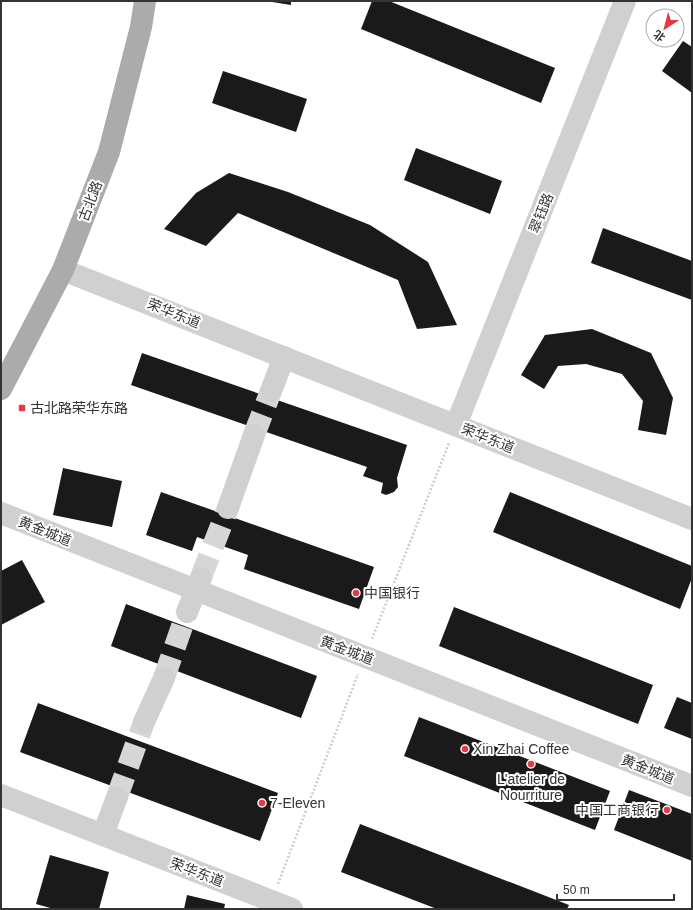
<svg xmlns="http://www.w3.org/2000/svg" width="693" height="910" font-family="Arial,'Noto Sans SC',sans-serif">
  <rect width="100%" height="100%" fill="#fff"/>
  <g fill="#1a1a1a">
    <polygon points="266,1 291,1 291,5"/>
    <polygon points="372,1 389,1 555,68 541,103 361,29"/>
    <polygon points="683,41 692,47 692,93 662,71"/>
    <polygon points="223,71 307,99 296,132 212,103"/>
    <polygon points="416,148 502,181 490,214 404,180"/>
    <polygon points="229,173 288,192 370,225 428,262 457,325 417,329 398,280 238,213 206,246 164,229 196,193"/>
    <polygon points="603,228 692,261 692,300 591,263"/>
    <polygon points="592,329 651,353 673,398 666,435 638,430 643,401 622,374 586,364 558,366 544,389 521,375 545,335"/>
    <polygon points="142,353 407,445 397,478 398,487 394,492 386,495 381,493 383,483 363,476 367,467 131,385"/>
    <polygon points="63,468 122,481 112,527 53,515"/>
    <polygon points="161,492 374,567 359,609 244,569 248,555 197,537 192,551 146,535"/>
    <polygon points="510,492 692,566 692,578 680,609 493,532"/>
    <polygon points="22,560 45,602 1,625 1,571"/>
    <polygon points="126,604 317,676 301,718 111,646"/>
    <polygon points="454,607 653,685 638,724 439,646"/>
    <polygon points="677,697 692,703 692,739 664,728"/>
    <polygon points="38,703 278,793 260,841 20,752"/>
    <polygon points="419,717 610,791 595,830 404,756"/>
    <polygon points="629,790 692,814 692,861 614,830"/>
    <polygon points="360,824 569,905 567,909 437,909 341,872"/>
    <polygon points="50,855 109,872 99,909 54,909 36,904"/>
    <polygon points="187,895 225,904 224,909 184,909"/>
  </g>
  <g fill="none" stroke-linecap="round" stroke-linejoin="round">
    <g stroke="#d6d6d6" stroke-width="22" stroke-dasharray="22 11" stroke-linecap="butt">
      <polyline points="254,435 271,391"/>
      <polyline points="201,577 228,508"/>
      <polyline points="164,678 187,612"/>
      <polyline points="117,797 144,722"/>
    </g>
    <g stroke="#cdcdcd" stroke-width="2.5" stroke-dasharray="2 2" stroke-linecap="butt">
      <polyline points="372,639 449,443"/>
      <polyline points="278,884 358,674"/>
    </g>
    <g stroke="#d0d0d0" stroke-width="22">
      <polyline points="63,270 692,519"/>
      <polyline points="271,391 284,357"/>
      <polyline points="456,425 625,1"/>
      <polyline points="228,508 254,435"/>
      <polyline points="1,513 692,786"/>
      <polyline points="187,612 201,578"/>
      <polyline points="144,722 164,678"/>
      <polyline points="1,795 292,909"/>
      <polyline points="103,835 117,797"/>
    </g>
    <polyline stroke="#ababab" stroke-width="22" points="1,389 63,270 109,152 141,27 145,1"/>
  </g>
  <g fill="#e63946" stroke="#fff" stroke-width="1.5">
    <rect x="18" y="404" width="8" height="8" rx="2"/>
    <circle cx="356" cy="593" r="4"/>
    <circle cx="465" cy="749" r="4"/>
    <circle cx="531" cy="764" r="4"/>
    <circle cx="262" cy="803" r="4"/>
    <circle cx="667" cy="810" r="4"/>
  </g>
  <g text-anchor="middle" stroke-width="4" stroke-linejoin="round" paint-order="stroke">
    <g font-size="14" fill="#333" stroke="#fff">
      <text transform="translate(90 201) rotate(-69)" y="5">古北路</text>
      <text transform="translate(541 213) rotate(-68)" y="5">翠钰路</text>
      <text transform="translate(174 313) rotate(22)" y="5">荣华东道</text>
      <text transform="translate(488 438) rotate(22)" y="5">荣华东道</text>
      <text transform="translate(45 531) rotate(22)" y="5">黄金城道</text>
      <text transform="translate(347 650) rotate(21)" y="5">黄金城道</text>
      <text transform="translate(648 769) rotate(22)" y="5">黄金城道</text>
      <text transform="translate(197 872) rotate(21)" y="5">荣华东道</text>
    </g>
    <g font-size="14" fill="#333" stroke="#fff" text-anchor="start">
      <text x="30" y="413">古北路荣华东路</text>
      <text x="364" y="598">中国银行</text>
      <text x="473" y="754">Xin Zhai Coffee</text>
      <text x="531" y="784" text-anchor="middle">L'atelier de<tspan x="531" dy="16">Nourriture</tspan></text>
      <text x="270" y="808">7-Eleven</text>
      <text x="659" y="815" text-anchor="end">中国工商银行</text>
    </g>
  </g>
  <rect width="693" height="910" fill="none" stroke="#333333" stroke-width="4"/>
  <g transform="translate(665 28) rotate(216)"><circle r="19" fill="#ffffff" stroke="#adadad"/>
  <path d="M0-3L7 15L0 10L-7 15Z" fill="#e63946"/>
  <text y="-6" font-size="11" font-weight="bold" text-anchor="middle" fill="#333333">北</text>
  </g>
  <path d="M557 894v6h117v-6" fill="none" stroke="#333333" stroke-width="2"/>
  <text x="563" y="894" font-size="12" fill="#333333" stroke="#ffffff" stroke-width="3" paint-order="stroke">50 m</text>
</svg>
